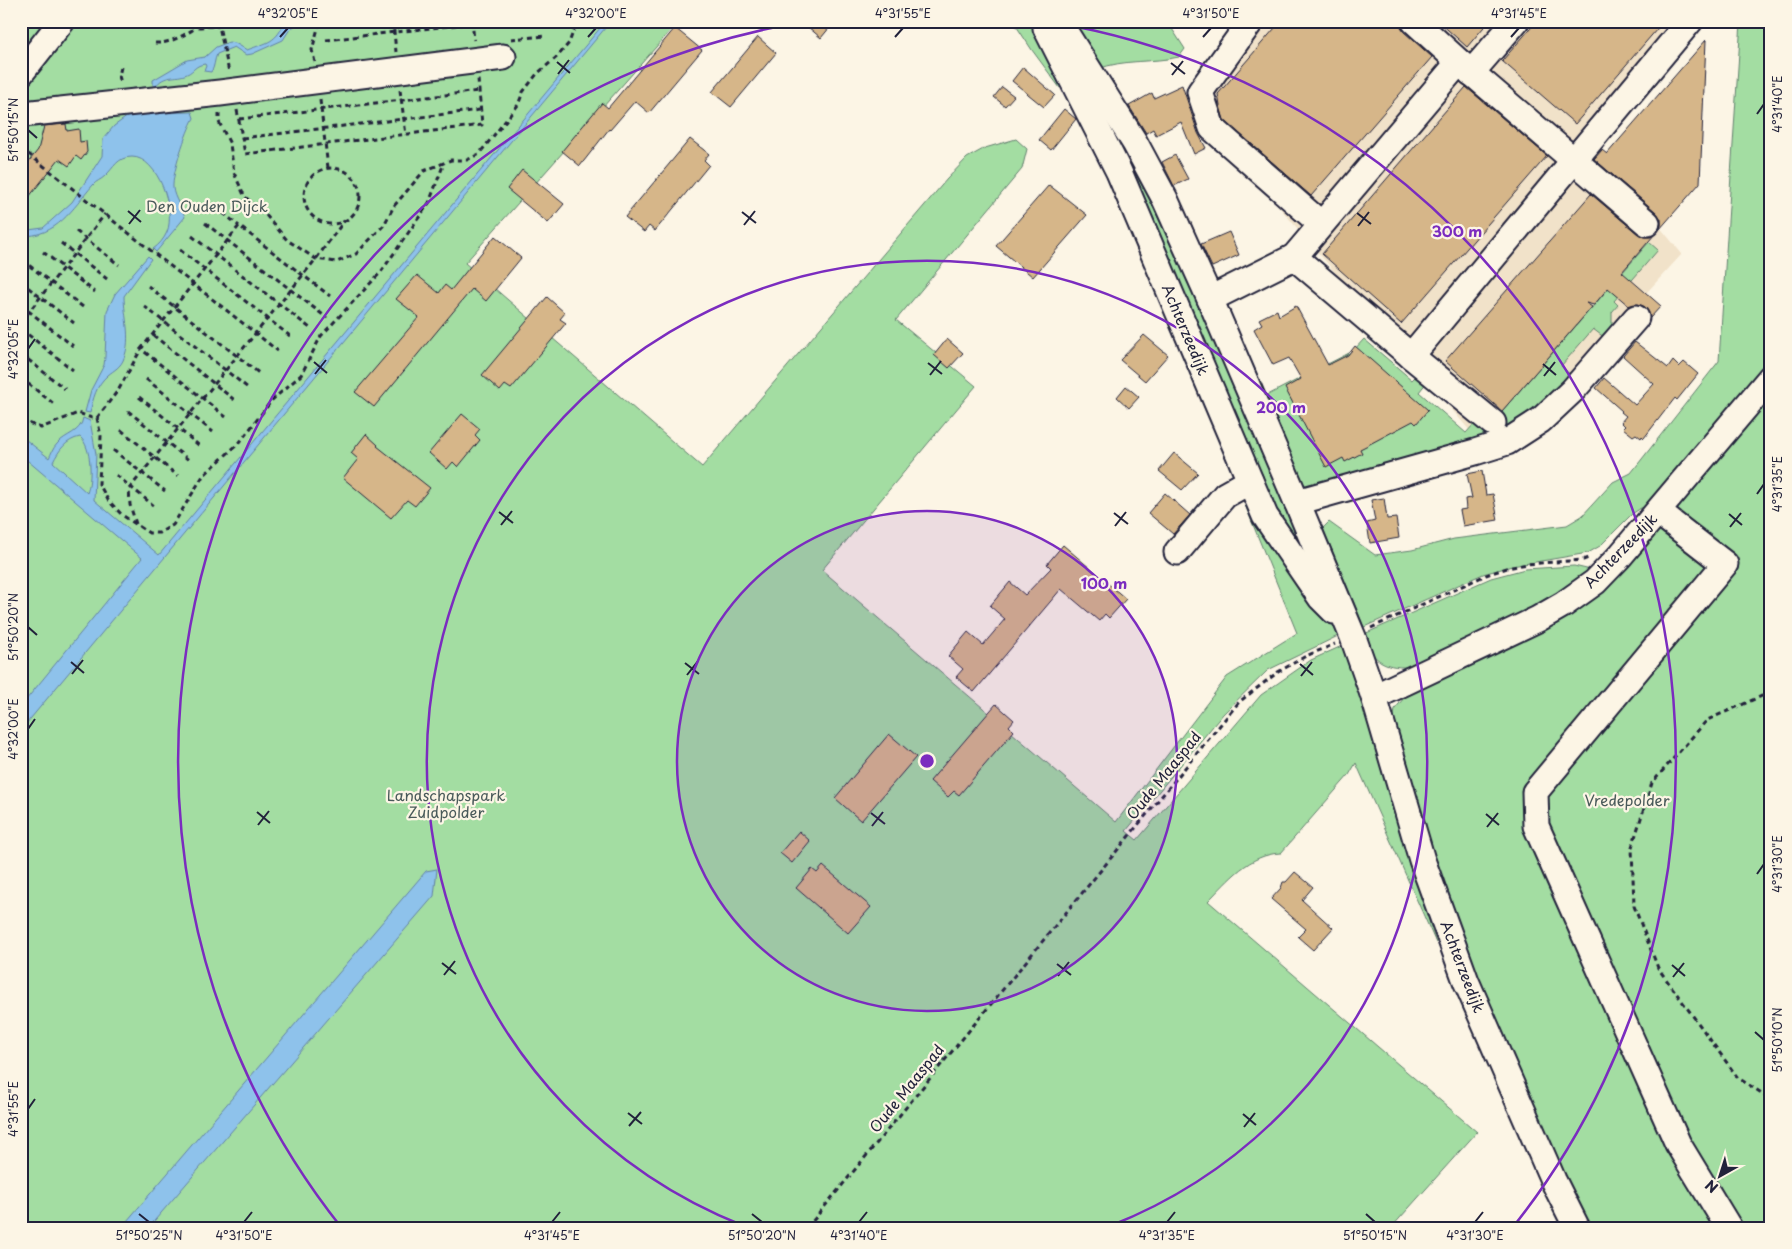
<svg xmlns="http://www.w3.org/2000/svg" width="1792" height="1249" font-family="'Playpen Sans',sans-serif">
  <rect width="100%" height="100%" fill="#fcf5e5"/>
  <filter id="ink" filterUnits="userSpaceOnUse"><feTurbulence type="fractalNoise" baseFrequency=".02" numOctaves="2"/><feDisplacementMap in="SourceGraphic" scale="10" xChannelSelector="R" yChannelSelector="G"/><feConvolveMatrix kernelMatrix="1 2 1 2 8 2 1 2 1" color-interpolation-filters="sRGB"/></filter>
  <g filter="url(#ink)">
    <polygon fill="#f1e2c9" points="1262,21 1694,21 1593,146 1682,254 1494,459 1199,113"/>
    <g fill="#a3dda2" stroke="#62806e">
      <path d="M21,21H679L465,263L702,467L947,179L967,158L985,148L1016,139L1027,149L1022,169L896,320L976,386L822,570L1116,822L1227,677L1297,633L1245,505L1340,627V635L1268,670L1223,714L1126,831L1137,840L1261,695L1311,660L1344,645L1362,688L1405,844L1436,943L1356,763L1349,775L1281,853C1249,854 1229,880 1208,901L1477,1132L1391,1228H21Z"/>
      <polygon points="1013,21 1039,21 1066,82 1060,88 1032,50"/>
      <path d="M1066,21H1167L1185,49L1179,57C1152,63 1124,59 1098,69Z"/>
      <polygon points="1741,21 1771,21 1771,367 1652,506 1641,508 1632,514 1600,546 1588,553 1512,566 1483,574 1364,627 1323,528 1329,522 1375,555 1412,550 1454,539 1567,525 1582,516 1613,482 1631,473 1719,361"/>
      <polygon points="1087,82 1124,148 1168,238 1221,353 1306,552 1288,542"/>
      <polygon points="1649,242 1658,250 1614,301 1618,305 1612,312 1612,330 1605,338 1593,329 1561,366 1575,379 1518,429 1322,493 1298,486 1262,398 1353,351 1364,339 1412,380 1418,374 1427,382 1419,392 1466,433 1474,424 1486,433 1503,413 1502,411"/>
      <polygon points="1771,385 1771,1228 1589,1228 1578,1206 1451,915 1393,726 1395,709 1408,693 1540,631"/>
      <path d="M1574,566L1595,571L1550,604L1409,667C1382,668 1372,659 1362,635L1491,578L1525,569Z"/>
    </g>
    <g fill="#8ec2eb" stroke="#6382a5" fill-rule="evenodd">
      <path d="M285,21H302L290,29L283,40L252,54L246,55L234,47L217,54C214,60 215,67 211,72L204,71L206,66L205,64C195,65 194,71 187,74C176,79 164,74 156,86L159,113L192,112L194,118C186,132 172,173 173,188C174,198 182,208 185,217L156,252L153,249C159,245 164,239 167,232C176,211 158,157 132,157C117,157 114,168 105,176C101,180 96,181 93,185C72,209 57,237 21,236V231L43,228L72,202L102,156L103,139L114,126L128,116L154,113L153,80L187,60L205,57L216,47L229,42L235,43L247,50C268,42 276,43 285,21Z"/>
      <path d="M606,21H611L21,730V706L142,558L21,455V436L49,458C51,454 53,448 57,444C65,434 81,433 83,418L90,421L96,454L94,500L159,555ZM80,437C92,447 92,480 87,493L53,462C59,450 66,440 80,437Z"/>
      <path d="M148,256L151,259L124,296C124,316 132,338 124,358C121,367 114,370 108,375C96,385 93,399 90,413L85,412L91,390L104,365L105,357L107,311L115,294Z"/>
      <polygon points="437,869 434,896 149,1227 121,1228 426,871"/>
    </g>
    <g fill="#d6b689" stroke="#22223b">
      <polygon points="801,21 835,21 821,38"/>
      <polygon points="1281,21 1396,21 1404,32 1432,57 1311,196 1224,120 1220,106 1218,94"/>
      <polygon points="1438,21 1489,21 1467,47"/>
      <polygon points="1537,21 1664,21 1575,124 1502,61"/>
      <polygon points="675,28 702,50 649,113 635,101 610,130 609,129 580,166 562,151 602,103 608,108"/>
      <polygon points="758,37 776,53 731,107 712,92"/>
      <polygon points="1706,40 1700,183 1659,230 1661,225 1661,219 1656,212 1594,159 1602,150 1607,154"/>
      <polygon points="1023,67 1055,95 1044,107 1012,81"/>
      <polygon points="1182,85 1198,133 1206,148 1194,154 1181,122 1156,135 1153,129 1146,133 1129,106 1152,93 1154,98"/>
      <polygon points="1002,87 1014,96 1005,106 994,97"/>
      <polygon points="1466,87 1547,156 1401,324 1322,254"/>
      <polygon points="1064,109 1076,119 1051,150 1039,140"/>
      <polygon points="66,124 67,131 79,129 80,142 86,141 87,152 81,160 76,156 69,166 59,159 21,207 21,171 38,150 44,126"/>
      <polygon points="690,139 709,154 704,160 709,165 655,231 649,226 644,232 625,217"/>
      <polygon points="1175,155 1188,179 1174,186 1162,162"/>
      <polygon points="522,170 564,204 548,223 507,189"/>
      <polygon points="1049,185 1087,215 1033,277 996,246"/>
      <polygon points="1591,194 1638,234 1645,237 1651,237 1655,234 1622,272 1661,306 1650,318 1649,313 1645,307 1638,304 1629,306 1608,288 1594,305 1586,303 1592,307 1502,411 1445,361"/>
      <polygon points="1229,232 1239,255 1212,267 1201,244"/>
      <polygon points="495,236 521,258 486,301 472,289 374,407 355,392 419,317 396,299 417,275 439,293 445,285 451,290"/>
      <polygon points="547,297 565,313 560,319 566,323 511,389 505,385 500,391 482,375"/>
      <polygon points="1296,306 1328,365 1348,355 1355,346 1428,410 1416,424 1413,421 1366,446 1360,449 1362,453 1345,462 1343,458 1326,467 1285,388 1301,379 1289,358 1273,365 1254,329 1262,324 1259,319 1277,310 1279,316"/>
      <polygon points="1144,335 1168,355 1145,381 1120,360"/>
      <polygon points="947,339 963,353 949,368 934,355"/>
      <polygon points="1635,342 1668,368 1673,361 1679,367 1684,362 1698,374 1677,400 1675,398 1644,438 1642,436 1641,438 1636,434 1633,436 1623,428 1625,426 1621,422 1626,416 1621,412 1622,411 1596,388 1604,378 1635,405 1654,384 1623,356"/>
      <polygon points="1126,386 1139,397 1129,408 1117,397"/>
      <polygon points="462,414 480,429 475,435 480,440 458,467 453,462 447,469 429,453"/>
      <polygon points="366,434 378,445 377,446 430,488 415,506 407,500 391,518 343,478 358,459 351,453"/>
      <polygon points="1174,453 1198,473 1182,490 1159,471"/>
      <polygon points="1482,471 1486,495 1493,494 1498,520 1463,526 1460,510 1466,509 1465,499 1472,498 1467,474"/>
      <polygon points="1165,493 1190,515 1173,534 1148,513"/>
      <polygon points="1384,498 1387,519 1396,518 1399,538 1370,543 1367,523 1375,521 1371,500"/>
      <polygon points="1063,545 1126,599 1109,618 1105,614 1099,621 1061,589 974,692 956,677 963,669 948,656 968,632 983,645 1005,619 990,606 1010,582 1025,595 1051,568 1047,564"/>
      <polygon points="996,704 1014,720 1009,726 1014,731 959,795 954,791 948,797 930,781"/>
      <polygon points="889,734 916,757 861,821 835,798"/>
      <polygon points="799,831 810,841 792,863 780,853"/>
      <polygon points="823,866 871,907 848,933 796,888 812,869 817,873"/>
      <polygon points="1295,872 1313,887 1302,900 1333,928 1313,950 1298,937 1306,929 1271,899 1281,888 1283,882 1286,882"/>
    </g>
    <g fill="none" stroke-linecap="round" stroke-linejoin="round">
      <g stroke="#22223b" stroke-width="29">
        <g id="minor">
          <polyline points="1058,21 1135,143 1165,199 1210,299 1297,502 1353,637 1374,697 1422,860 1466,981 1553,1180 1577,1228"/>
          <polyline points="1251,21 1200,92 1212,128 1321,224"/>
          <polyline points="1414,21 1459,62 1647,223"/>
          <polyline points="1046,28 1119,172 1265,516 1321,598 1334,611"/>
          <polyline points="21,73 62,21"/>
          <polyline points="1471,73 1516,21"/>
          <polyline points="23,114 220,93 503,57"/>
          <polyline points="1294,257 1411,356 1690,21"/>
          <polyline points="1210,299 1294,257 1459,62"/>
          <polyline points="1411,356 1493,423"/>
          <polyline points="1297,502 1475,452 1507,442 1541,420 1573,390 1636,318"/>
          <polyline points="1658,512 1725,564 1535,792 1536,826 1678,1144 1729,1228"/>
          <polyline points="1177,552 1225,495 1250,481"/>
          <polyline points="1374,697 1538,619 1564,604 1595,582 1620,556 1771,377"/>
        </g>
      </g>
      <g stroke="#22223b" stroke-width="3" stroke-dasharray="5 4" stroke-linecap="butt">
        <polyline points="192,21 197,27 200,27 219,26"/>
        <polyline points="220,21 219,26 229,72"/>
        <polyline points="238,21 239,21"/>
        <polyline points="393,21 396,52"/>
        <polyline points="472,21 474,40"/>
        <polyline points="511,39 546,36"/>
        <polyline points="326,40 492,21"/>
        <path d="M155,43C169,44 185,35 197,27"/>
        <polyline points="315,62 312,50 320,21"/>
        <polyline points="121,67 119,76 121,83"/>
        <polyline points="400,90 406,135"/>
        <polyline points="320,100 328,168"/>
        <polyline points="237,110 245,154 482,125 478,79"/>
        <polyline points="219,113 219,122 230,144 234,173 245,197 265,214 287,240 316,259 337,262 356,254 384,225 394,206 424,171 451,160 467,160 479,154 518,105 523,92 537,74 558,56 569,43 577,21"/>
        <polyline points="239,119 479,91"/>
        <polyline points="242,138 480,110"/>
        <polyline points="21,148 278,351"/>
        <circle cx="332" cy="196" r="28"/>
        <polyline points="216,207 239,226"/>
        <polyline points="205,223 327,318"/>
        <polyline points="76,231 119,265"/>
        <polyline points="192,236 310,328"/>
        <polyline points="61,243 107,279"/>
        <polyline points="180,250 290,336"/>
        <polyline points="43,252 95,292"/>
        <polyline points="22,260 83,307"/>
        <polyline points="21,282 74,323"/>
        <polyline points="148,286 260,374"/>
        <polyline points="21,305 73,346"/>
        <polyline points="144,306 248,388"/>
        <polyline points="21,322 105,214"/>
        <polyline points="21,329 73,370"/>
        <polyline points="153,335 237,402"/>
        <polyline points="21,354 65,389"/>
        <polyline points="21,378 54,404"/>
        <polyline points="146,379 213,432"/>
        <polyline points="139,397 201,447"/>
        <polyline points="128,411 190,461"/>
        <polyline points="226,417 141,349 239,226 330,296"/>
        <polyline points="97,418 119,389 141,349"/>
        <polyline points="21,420 41,428 78,413 92,418 97,418 101,436 99,484 108,500 122,515 149,533 159,533 173,525 203,476 240,442 272,400 301,375 321,336 381,272 429,203 444,163"/>
        <polyline points="121,430 178,476"/>
        <polyline points="113,450 165,491"/>
        <polyline points="116,475 153,505"/>
        <polyline points="136,524 130,505 129,489 316,259 344,221"/>
        <polyline points="1371,628 1486,575 1507,568 1527,564 1583,560 1588,558"/>
        <polyline points="1771,692 1707,720 1652,783 1632,847 1634,906 1658,968 1738,1078 1771,1099"/>
        <polyline points="807,1228 1239,702 1278,672 1306,656 1335,644"/>
      </g>
      <use href="#minor" stroke="#fcf5e5" stroke-width="25"/>
    </g>
  </g>
  <path fill="none" stroke="#22223b" stroke-width="2" d="M280,37L288,28M588,37L596,28M895,37L903,28M1203,37L1211,28M1511,37L1519,28M557,62L570,73M1171,63L1185,74M558,74L569,60M1172,75L1183,61M1757,114L1764,104M28,130L37,138M128,211L141,222M742,212L756,223M1357,213L1371,224M129,224L140,210M744,225L755,211M1358,226L1369,212M28,349L35,339M314,362L327,373M928,363L942,374M1543,364L1556,375M315,374L326,360M930,375L941,361M1544,376L1555,362M1757,494L1764,484M499,512L513,523M1114,513L1128,524M1729,514L1742,525M501,525L512,511M1115,526L1126,512M1730,527L1741,513M28,627L37,635M71,662L84,673M685,663L699,674M1300,664L1313,675M72,674L83,660M687,675L698,661M1301,676L1312,662M28,729L35,719M257,812L270,823M871,813L885,824M1486,814L1499,825M258,825L269,811M872,826L883,812M1487,827L1498,813M1757,874L1764,864M442,963L456,974M1057,964L1071,975M1672,965L1685,976M444,975L455,961M1058,976L1069,962M1673,977L1684,963M1755,1032L1764,1040M28,1109L35,1099M628,1113L642,1124M1243,1114L1256,1125M629,1126L641,1112M1244,1127L1255,1113M139,1214L149,1222M752,1214L762,1222M1366,1214L1375,1222M244,1222L252,1212M552,1222L560,1212M859,1222L867,1212M1167,1222L1175,1212M1475,1222L1483,1212"/>
  <circle cx="927" cy="761" r="250" fill="#7b2cbf" fill-opacity=".12"/>
  <g fill="none" stroke="#7b2cbf" stroke-width="2.5">
    <circle cx="927" cy="761" r="250"/>
    <path d="M744 1226A500 500 0 1 1 1110 1226"/>
    <path d="M341 1227A749 749 0 0 1 803 22M1051 22A749 749 0 0 1 1513 1227"/>
  </g>
  <g text-anchor="middle" stroke-width="4.5" stroke-linejoin="round" paint-order="stroke">
    <g font-size="15" fill="#495a5a" stroke="#fcf5e5">
      <text x="207" y="212">Den Ouden Dijck</text>
      <text x="446" y="801">Landschapspark<tspan x="446" dy="17">Zuidpolder</tspan></text>
      <text x="1627" y="806">Vredepolder</text>
    </g>
    <g font-size="15" fill="#22223b" stroke="#fcf5e5">
      <text transform="translate(1185 330) rotate(67)" y="5">Achterzeedijk</text>
      <text transform="translate(1621 551) rotate(-46)" y="5">Achterzeedijk</text>
      <text transform="translate(1164 776) rotate(-51)" y="5">Oude Maaspad</text>
      <text transform="translate(1462 967) rotate(69)" y="5">Achterzeedijk</text>
      <text transform="translate(907 1089) rotate(-51)" y="5">Oude Maaspad</text>
    </g>
  </g>
  <circle cx="927" cy="761" r="8" fill="#7b2cbf" stroke="#fcf5e5" stroke-width="2.5"/>
  <g font-size="15" text-anchor="middle" font-weight="bold" fill="#7b2cbf" stroke="#fcf5e5" stroke-width="4.5" stroke-linejoin="round" paint-order="stroke">
    <text x="1457" y="237">300 m</text>
    <text x="1281" y="413">200 m</text>
    <text x="1104" y="589">100 m</text>
  </g>
  <rect width="1792" height="1249" fill="none" stroke="#fcf5e5" stroke-width="55"/>
  <g transform="translate(1720 1176) rotate(219)" stroke="#fcf5e5" stroke-width="4" paint-order="stroke">
  <path d="M0-4L9 19L0 12L-9 19Z" fill="#22223b"/>
  <text y="-8" font-size="14" font-weight="bold" text-anchor="middle" fill="#22223b">N</text>
  </g>
  <rect x="28" y="28" width="1736" height="1194" fill="none" stroke="#22223b" stroke-width="2"/>
  <g font-size="12" text-anchor="middle" fill="#22223b">
    <text x="288" y="18">4°32'05"E</text>
    <text x="596" y="18">4°32'00"E</text>
    <text x="903" y="18">4°31'55"E</text>
    <text x="1211" y="18">4°31'50"E</text>
    <text x="1519" y="18">4°31'45"E</text>
    <text transform="translate(1778 104) rotate(-90)" y="4">4°31'40"E</text>
    <text transform="translate(14 130) rotate(-90)" y="4">51°50'15"N</text>
    <text transform="translate(14 349) rotate(-90)" y="4">4°32'05"E</text>
    <text transform="translate(1778 484) rotate(-90)" y="4">4°31'35"E</text>
    <text transform="translate(14 627) rotate(-90)" y="4">51°50'20"N</text>
    <text transform="translate(14 729) rotate(-90)" y="4">4°32'00"E</text>
    <text transform="translate(1778 864) rotate(-90)" y="4">4°31'30"E</text>
    <text transform="translate(1778 1040) rotate(-90)" y="4">51°50'10"N</text>
    <text transform="translate(14 1109) rotate(-90)" y="4">4°31'55"E</text>
    <text x="149" y="1240">51°50'25"N</text>
    <text x="244" y="1240">4°31'50"E</text>
    <text x="552" y="1240">4°31'45"E</text>
    <text x="762" y="1240">51°50'20"N</text>
    <text x="859" y="1240">4°31'40"E</text>
    <text x="1167" y="1240">4°31'35"E</text>
    <text x="1375" y="1240">51°50'15"N</text>
    <text x="1475" y="1240">4°31'30"E</text>
  </g>
</svg>
